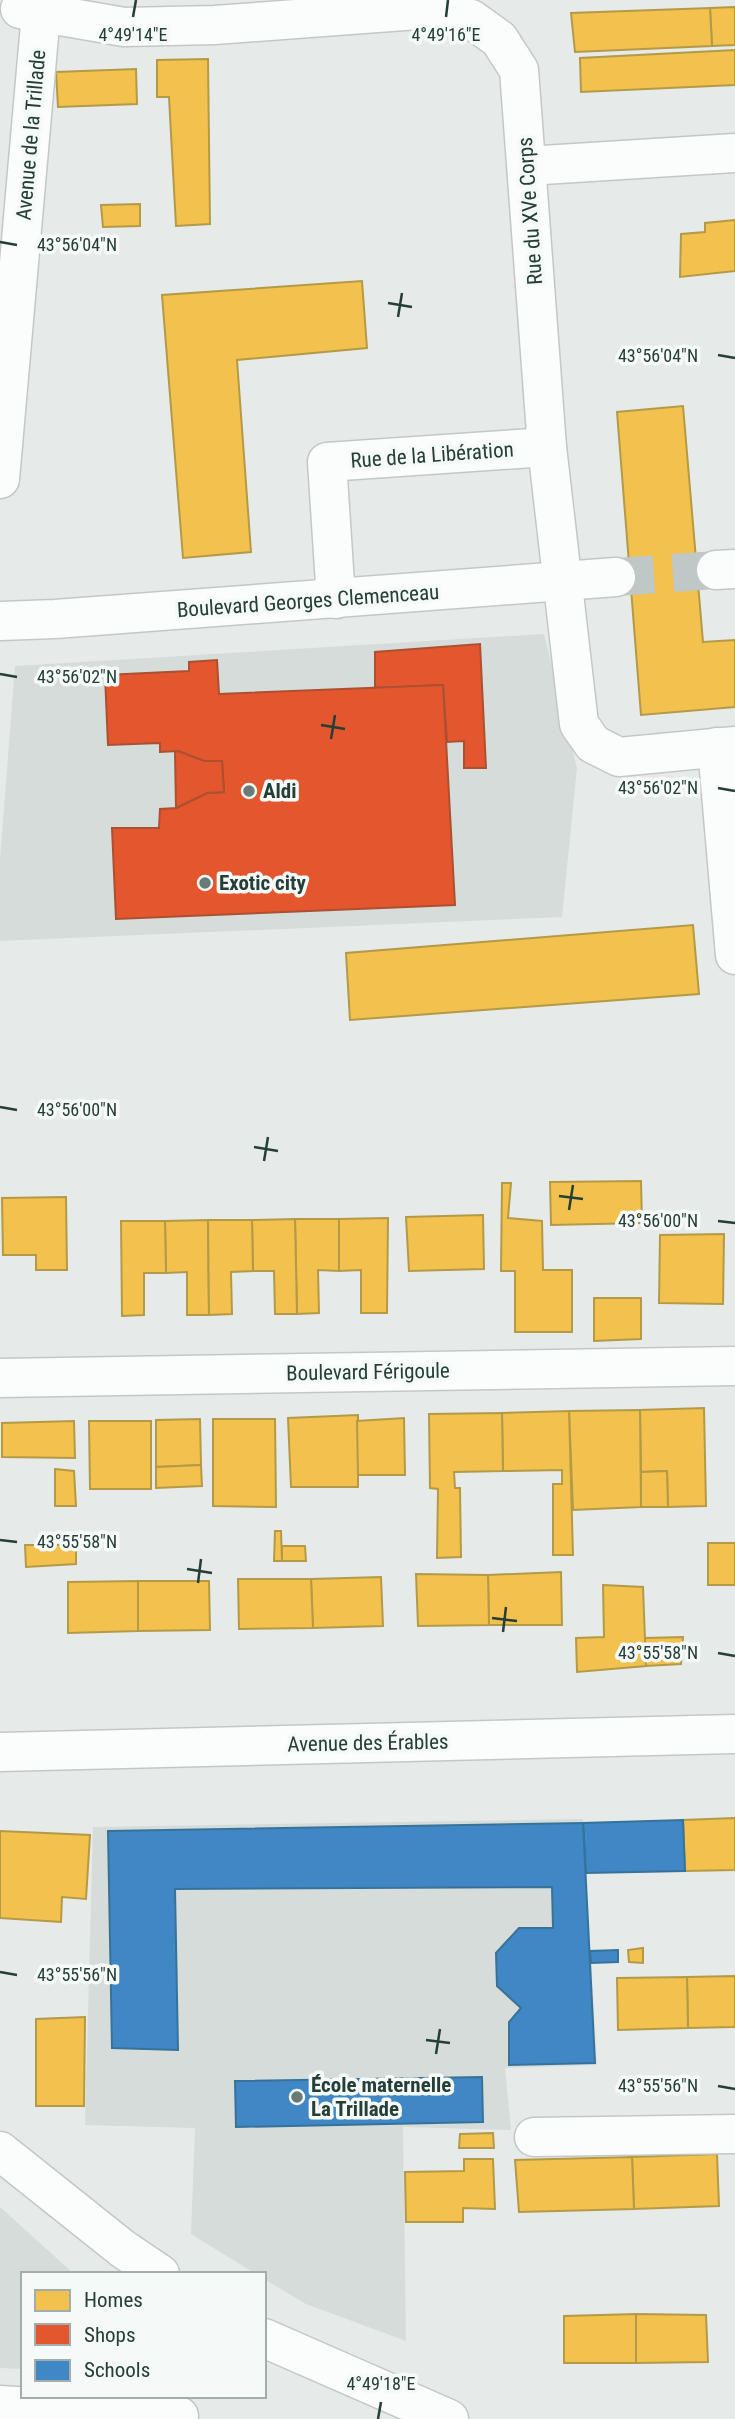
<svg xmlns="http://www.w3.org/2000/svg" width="735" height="2419" font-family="'Roboto Condensed',sans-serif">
  <rect width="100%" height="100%" fill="#e6ebe9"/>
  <g fill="#d5dcd9">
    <polygon points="544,634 577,768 562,917 0,941 0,860 15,666"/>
    <polygon points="583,1819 597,2065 505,2068 511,2130 403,2127 406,2341 306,2304 264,2279 264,2274 256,2274 191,2234 195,2128 85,2125 93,1827"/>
    <polygon points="0,2207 74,2274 23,2274 23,2369 0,2368"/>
  </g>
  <g fill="#f2c14e" stroke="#b49a47" stroke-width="2">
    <polygon points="735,7 735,45 712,46 710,8"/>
    <polygon points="710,8 712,46 575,52 571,13"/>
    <polygon points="735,50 735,85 581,92 580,58"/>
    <polygon points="208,59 210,224 176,226 169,97 157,97 157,60"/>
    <polygon points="136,69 137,104 58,107 56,72"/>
    <polygon points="140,204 140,226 103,227 101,205"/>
    <polygon points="735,220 735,271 680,277 681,234 705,232 705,223"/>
    <polygon points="362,281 367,348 237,360 251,552 183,558 162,295"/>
    <polygon points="683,406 703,642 735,640 735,707 641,715 617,412"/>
    <polygon points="693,925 699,994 350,1020 346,953"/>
    <polygon points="641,1181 642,1223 551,1225 550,1182"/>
    <polygon points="502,1183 511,1183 508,1218 542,1221 543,1270 572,1270 572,1332 515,1332 515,1271 501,1271"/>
    <polygon points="66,1197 67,1270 36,1270 36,1255 3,1255 2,1198"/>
    <polygon points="483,1215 484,1269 409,1271 406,1217"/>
    <polygon points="388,1218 387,1313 361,1313 361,1270 339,1271 339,1219"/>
    <polygon points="295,1219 339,1219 339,1271 318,1270 319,1313 297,1314"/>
    <polygon points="295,1219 297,1314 275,1314 274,1271 253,1271 252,1220"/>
    <polygon points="208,1220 209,1315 187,1315 187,1272 166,1273 165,1221"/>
    <polygon points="208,1220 252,1220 253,1271 231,1272 232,1314 209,1315"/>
    <polygon points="121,1221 165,1221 166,1273 144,1273 144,1315 122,1316"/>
    <polygon points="724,1234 723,1304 659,1303 660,1235"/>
    <polygon points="594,1298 641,1298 641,1339 594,1341"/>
    <polygon points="704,1408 706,1506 668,1507 667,1471 641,1472 640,1410"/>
    <polygon points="640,1410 641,1507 573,1510 569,1411"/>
    <polygon points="569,1411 573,1555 553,1555 553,1484 562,1484 562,1470 503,1471 502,1413"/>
    <polygon points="502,1413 503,1471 454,1472 455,1488 460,1488 461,1557 437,1558 438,1489 430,1488 429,1414"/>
    <polygon points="358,1415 358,1487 291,1487 288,1418"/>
    <polygon points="404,1418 405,1475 358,1475 357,1421"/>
    <polygon points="200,1419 201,1465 156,1467 156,1420"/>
    <polygon points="213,1419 275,1419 276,1507 213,1506"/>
    <polygon points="74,1421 75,1458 2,1457 2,1423"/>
    <polygon points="89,1421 151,1421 151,1489 90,1489"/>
    <polygon points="201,1465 202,1486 156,1488 156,1467"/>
    <polygon points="55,1469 74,1471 76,1506 55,1506"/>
    <polygon points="667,1471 668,1507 641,1507 641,1472"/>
    <polygon points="275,1531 281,1531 282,1561 274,1561"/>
    <rect x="708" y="1543" width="27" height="42"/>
    <polygon points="25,1545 76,1545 76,1564 26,1567"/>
    <polygon points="282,1546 305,1546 306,1561 282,1561"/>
    <polygon points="561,1572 562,1625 489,1625 488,1575"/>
    <polygon points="416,1574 488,1575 489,1625 418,1626"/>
    <polygon points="381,1577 383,1626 313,1628 311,1579"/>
    <polygon points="238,1579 311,1579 313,1628 239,1629"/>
    <polygon points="138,1581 138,1631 68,1633 68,1582"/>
    <polygon points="138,1581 209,1581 210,1630 138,1631"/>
    <polygon points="603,1585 643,1587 646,1666 577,1672 576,1638 604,1637"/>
    <polygon points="683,1637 681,1664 646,1666 645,1638"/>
    <polygon points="735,1818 735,1870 685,1871 683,1820"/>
    <polygon points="0,1831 90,1835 86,1899 62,1897 61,1922 0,1918"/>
    <polygon points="643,1948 643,1963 629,1962 628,1950"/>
    <polygon points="735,1976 735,2027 688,2028 687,1977"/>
    <polygon points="687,1977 688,2028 618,2030 617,1978"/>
    <polygon points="85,2017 84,2106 36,2106 36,2019"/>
    <polygon points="493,2133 494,2148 459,2148 460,2134"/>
    <polygon points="717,2154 719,2206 634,2209 632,2157"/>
    <polygon points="632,2157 634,2209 519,2212 515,2160"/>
    <polygon points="464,2159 493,2159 495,2209 463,2208 463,2222 406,2222 405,2172 464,2171"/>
    <polygon points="636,2314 706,2315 708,2362 636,2363"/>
    <polygon points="636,2314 636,2363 564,2363 564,2316"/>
  </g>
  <g fill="#e4572e" stroke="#ab5031" stroke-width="2">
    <polygon points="480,644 486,768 464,768 464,741 447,742 443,685 375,688 375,652"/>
    <polygon points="217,660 219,694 443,685 455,905 116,919 112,828 159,828 160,809 177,808 207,793 224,792 222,761 204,761 178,751 160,752 160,743 108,745 105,675 189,671 189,662"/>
    <polygon points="178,751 204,761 222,761 224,792 207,793 176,808 175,752"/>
  </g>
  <g fill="#3f88c5" stroke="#37729b" stroke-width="2">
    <polygon points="683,1820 685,1871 586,1873 583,1823"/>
    <polygon points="583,1823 595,2063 509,2065 509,2022 521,2008 497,1986 496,1953 519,1928 553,1928 552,1887 175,1889 178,2050 112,2048 108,1831"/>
    <polygon points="618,1950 618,1962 591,1963 590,1951"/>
    <polygon points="482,2077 483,2122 236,2127 235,2081"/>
  </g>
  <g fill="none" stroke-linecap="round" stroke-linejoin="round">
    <polyline stroke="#bfc8c6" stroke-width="38" stroke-dasharray="38 19" stroke-linecap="butt" points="616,577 716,570"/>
    <g stroke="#c3c8c6" stroke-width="41">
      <g id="street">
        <polyline points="20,9 124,27 215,25 431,9 471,19 499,39 519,70 547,447 579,724 593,744 619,757 735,746"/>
        <polyline points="527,166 735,153"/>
        <polyline points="0,479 41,13 44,0"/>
        <polyline points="716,570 735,569"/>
        <polyline points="336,599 327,462 547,447"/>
        <polyline points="0,621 55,619 616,577"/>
        <polyline points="717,747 735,955"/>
        <polyline points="0,1378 735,1366"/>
        <polyline points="0,1752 735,1734"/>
        <polyline points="534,2137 735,2134"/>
        <polyline points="0,2151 123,2249 160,2274"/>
        <polyline points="264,2338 449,2419"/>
        <polyline points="0,2405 179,2416"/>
      </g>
    </g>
    <use href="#street" stroke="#fbfcfc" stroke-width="38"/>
  </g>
  <path fill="none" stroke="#253e38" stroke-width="2.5" d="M133,17L136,0M446,17L448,0M0,242L17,245M388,303L412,307M398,317L402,293M718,355L735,358M0,674L17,677M321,725L345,729M331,739L335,715M718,788L735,791M0,1107L17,1110M254,1147L278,1151M264,1161L268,1137M559,1196L583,1199M569,1210L573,1185M718,1221L735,1223M0,1540L17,1542M187,1569L212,1573M198,1583L201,1559M492,1618L517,1621M503,1632L506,1607M718,1653L735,1656M0,1972L17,1975M426,2040L450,2043M436,2054L440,2029M718,2086L735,2089M378,2419L381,2402"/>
  <g fill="#697b76" stroke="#f5f9f7" stroke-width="2.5">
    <circle cx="249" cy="791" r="7"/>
    <circle cx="205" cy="883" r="7"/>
    <circle cx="297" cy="2097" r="7"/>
  </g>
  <g text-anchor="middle" stroke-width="7" stroke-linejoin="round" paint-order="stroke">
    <g font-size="21" fill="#253e38" stroke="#f5f9f7">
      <text transform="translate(31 135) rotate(-85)" y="7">Avenue de la Trillade</text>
      <text transform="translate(530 211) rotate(-94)" y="7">Rue du XVe Corps</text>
      <text transform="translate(432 455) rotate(-4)" y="7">Rue de la Libération</text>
      <text transform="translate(308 601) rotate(-4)" y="7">Boulevard Georges Clemenceau</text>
      <text transform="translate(368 1372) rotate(-1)" y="7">Boulevard Férigoule</text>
      <text transform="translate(368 1743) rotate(-1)" y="7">Avenue des Érables</text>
    </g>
    <g font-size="21" font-weight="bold" fill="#253e38" stroke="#f5f9f7" text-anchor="start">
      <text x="263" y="798">Aldi</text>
      <text x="219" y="890">Exotic city</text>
      <text x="311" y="2092">École maternelle<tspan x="311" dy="24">La Trillade</tspan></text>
    </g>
  </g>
  <g font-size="18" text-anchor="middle" fill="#253e38" stroke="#f5f9f7" stroke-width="7" stroke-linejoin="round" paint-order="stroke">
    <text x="133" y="41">4°49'14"E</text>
    <text x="446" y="41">4°49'16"E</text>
    <text x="77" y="251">43°56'04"N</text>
    <text x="658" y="362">43°56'04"N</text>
    <text x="77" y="683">43°56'02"N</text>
    <text x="658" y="794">43°56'02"N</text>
    <text x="77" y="1116">43°56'00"N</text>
    <text x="658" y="1227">43°56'00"N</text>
    <text x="77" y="1548">43°55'58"N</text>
    <text x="658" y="1659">43°55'58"N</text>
    <text x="77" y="1981">43°55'56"N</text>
    <text x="658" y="2092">43°55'56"N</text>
    <text x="381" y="2390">4°49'18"E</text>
  </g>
  <rect x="21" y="2272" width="245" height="126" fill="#f5f9f7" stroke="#a2aeab" stroke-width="2"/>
  <rect x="35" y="2290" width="35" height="21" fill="#f2c14e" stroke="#a2aeab" stroke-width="2"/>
  <text x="84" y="2307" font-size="21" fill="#253e38">Homes</text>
  <rect x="35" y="2324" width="35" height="21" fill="#e4572e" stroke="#a2aeab" stroke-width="2"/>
  <text x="84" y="2342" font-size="21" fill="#253e38">Shops</text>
  <rect x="35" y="2360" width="35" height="21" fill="#3f88c5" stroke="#a2aeab" stroke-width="2"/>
  <text x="84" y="2377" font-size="21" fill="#253e38">Schools</text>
</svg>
